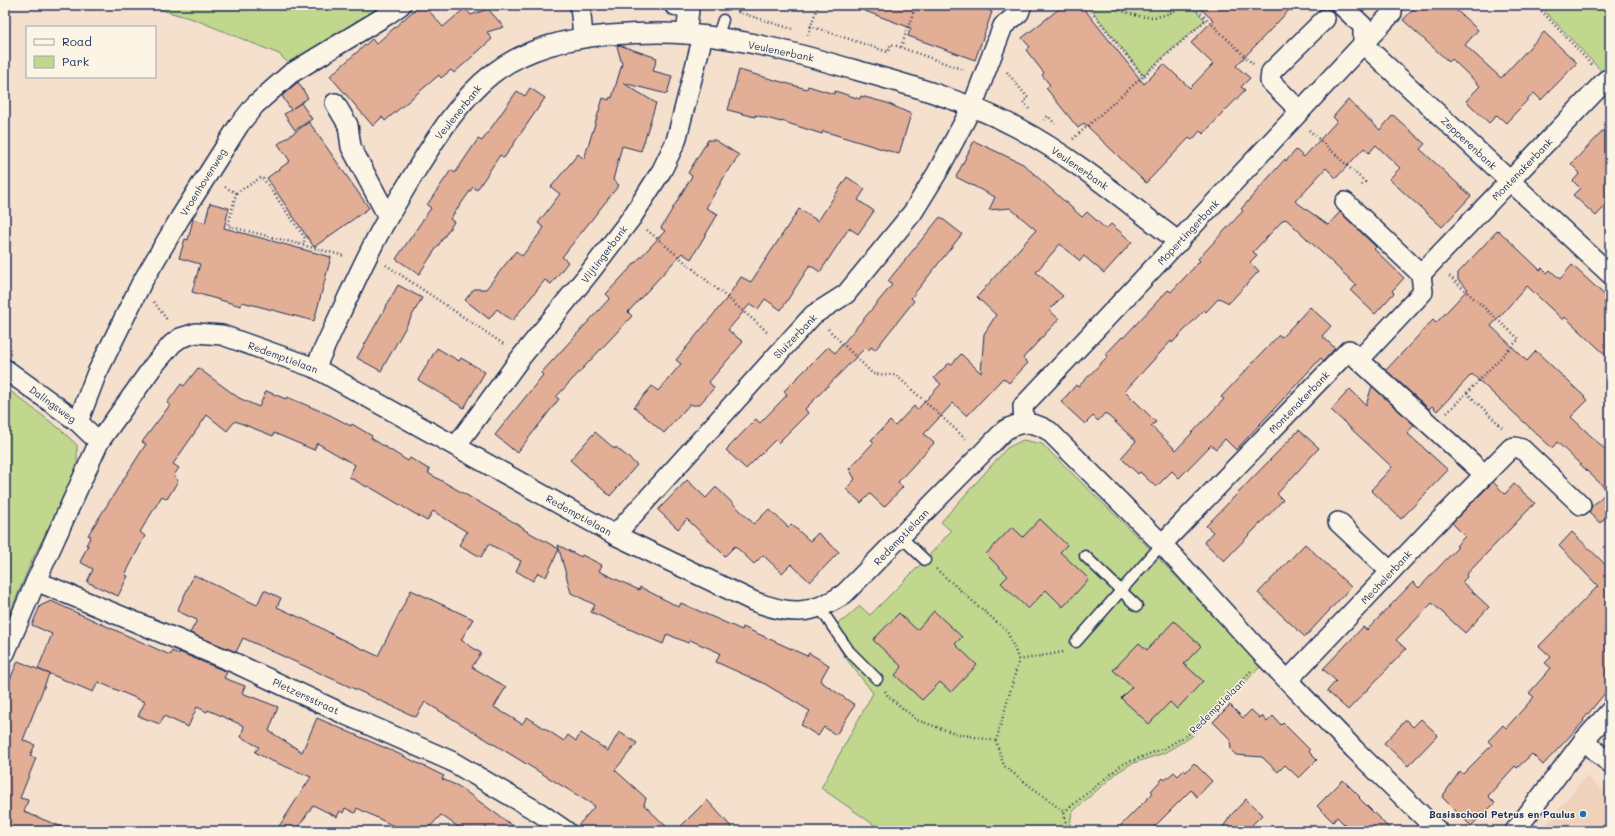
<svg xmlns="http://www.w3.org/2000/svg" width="1615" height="836" font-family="Mali,sans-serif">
  <rect width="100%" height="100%" fill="#f4e0cd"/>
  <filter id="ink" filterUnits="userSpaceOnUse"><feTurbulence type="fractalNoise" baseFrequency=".025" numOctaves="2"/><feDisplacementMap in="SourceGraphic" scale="8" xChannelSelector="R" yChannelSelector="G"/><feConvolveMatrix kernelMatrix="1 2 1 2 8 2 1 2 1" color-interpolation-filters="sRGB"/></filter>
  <g filter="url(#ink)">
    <polygon fill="#efd1bc" points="1586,776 1610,797 1610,831 1541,831"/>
    <g fill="#c1d78d" stroke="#6e8376">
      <polygon points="144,5 391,5 290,65 279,54 196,20"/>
      <polygon points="1088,5 1190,5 1205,20 1143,75"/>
      <polygon points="1539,5 1610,5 1610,79 1609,79"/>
      <polygon points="5,387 60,429 77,445 77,465 65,495 32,560 5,625"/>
      <polygon points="1023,440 1042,444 1146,545 1261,666 1191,737 1164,753 1131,764 1118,772 1072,812 1069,831 883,831 821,788 873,693 845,657 827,628 845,619 860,606 870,615 925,560 951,531 941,522 1007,448"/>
    </g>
    <g fill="#e2ae96" stroke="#1b2f5e">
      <polygon points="420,5 424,5 443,27 465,8 471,15 488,9 504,27 487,32 492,39 454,73 451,70 441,78 439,75 385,121 382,117 373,126 330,76 372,39 376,44"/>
      <polygon points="854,5 990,5 988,10 992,12 975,60 908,36 911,28 854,7"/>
      <polygon points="1064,5 1081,5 1144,84 1164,64 1190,88 1213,64 1191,43 1213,20 1196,5 1294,5 1236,66 1250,78 1241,87 1245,90 1203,134 1200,131 1192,140 1189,138 1146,183 1084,123 1078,128 1046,88 1050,85 1042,75 1044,73 1026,50 1030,47 1022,38"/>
      <polygon points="1417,5 1451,5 1478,30 1465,45 1501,78 1544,32 1577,63 1541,100 1534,93 1506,123 1497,115 1489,123 1466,101 1480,86 1452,59 1449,62 1403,20"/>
      <polygon points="619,45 657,58 653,71 672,76 667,94 623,83 656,103 641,151 622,146 613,180 619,185 562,257 568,262 551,284 545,280 512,321 497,309 489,319 465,300 474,289 486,289 516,251 522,256 544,228 538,223 560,194 551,187 578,154 584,159 603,98 609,100 610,97 612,98 622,64 617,46"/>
      <polygon points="739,70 807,89 808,86 834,94 835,91 860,99 861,96 887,103 911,114 899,154 823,131 822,134 781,121 781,122 755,115 755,117 728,110"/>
      <polygon points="298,82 308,98 293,108 301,103 312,119 295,130 284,114 291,110 282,96"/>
      <polygon points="530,88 545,98 504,158 500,155 477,190 473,187 450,219 454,222 419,274 396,259 431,208 427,205 451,170 455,173 478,139 482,141 517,91 525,96"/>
      <polygon points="1348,100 1380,130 1393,115 1425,144 1420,149 1471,196 1442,227 1389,179 1400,168 1376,145 1369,153 1364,148 1336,178 1326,168 1295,201 1328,225 1340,212 1376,247 1374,249 1404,278 1392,291 1394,293 1375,314 1351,291 1356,285 1286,219 1285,220 1284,219 1253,252 1257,255 1250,262 1259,271 1229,303 1219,298 1206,312 1204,310 1172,343 1171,341 1125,391 1156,422 1151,426 1176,450 1224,399 1221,397 1279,335 1282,337 1310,307 1331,326 1322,336 1335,348 1324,361 1321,358 1236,450 1225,439 1216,449 1211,445 1179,478 1172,471 1156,487 1140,472 1138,474 1121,458 1136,441 1105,413 1098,421 1093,416 1085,424 1061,402 1076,385 1078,387 1108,356 1106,354 1122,337 1123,338 1168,290 1171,292 1200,261 1198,259 1243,211 1241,209 1285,159 1286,161 1296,150 1304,157 1337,121 1333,117"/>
      <polygon points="309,122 369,208 314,247 267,178 290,161 278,144"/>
      <polygon points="1610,124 1610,201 1596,216 1573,195 1580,188 1573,181 1580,173 1571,164"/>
      <polygon points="708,140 715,140 739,155 728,172 727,172 706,208 718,214 691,259 682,253 628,312 632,316 556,397 559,399 517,453 495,435 543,375 541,373 610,298 606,294 665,231 661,228 692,176 688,173"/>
      <polygon points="974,141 1023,164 1082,217 1087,212 1106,229 1111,224 1132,242 1104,273 1084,256 1080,261 1060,244 1036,272 1063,296 1049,310 1059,319 1023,358 1028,363 1009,383 1003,378 967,416 953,403 924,434 934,443 898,482 903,487 884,507 870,494 861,503 846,489 855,479 849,469 874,442 871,440 890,421 895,426 914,406 917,410 941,384 934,378 948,364 952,364 961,354 981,373 984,334 996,315 977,297 1036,230 1010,208 989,210 995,197 956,177"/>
      <polygon points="847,177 865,189 858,200 874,211 858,234 849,228 820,272 810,265 781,310 765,299 758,309 750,304 728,330 743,342 709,382 714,388 699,405 692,405 690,404 664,433 634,407 652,386 658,391 681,364 676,360 727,298 741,277 751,282 799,209 818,221"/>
      <polygon points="210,203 229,208 224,228 331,257 314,321 242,302 241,306 192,292 200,264 179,258 185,239 188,240 193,219 205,223"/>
      <polygon points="940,217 962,234 911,298 914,301 875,350 871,347 868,351 865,348 805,409 808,413 778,443 775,440 746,469 726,450 756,419 760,423 787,395 784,391 828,347 835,353 892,285 888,281"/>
      <polygon points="1498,230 1540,270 1542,268 1547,273 1550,270 1560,279 1572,265 1610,300 1610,359 1565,317 1563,320 1527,286 1491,326 1527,361 1536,351 1588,400 1571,417 1610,454 1610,512 1600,523 1589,513 1592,506 1608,491 1557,442 1552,448 1472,374 1437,411 1432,406 1429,409 1386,370 1433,320 1436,323 1468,289 1458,280 1458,273"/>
      <polygon points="398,285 422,298 381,371 357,358"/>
      <polygon points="437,348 459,361 461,358 485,372 464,408 418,380"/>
      <polygon points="198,368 239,398 259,407 266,391 286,399 287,397 330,415 351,426 352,424 372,436 371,438 408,461 410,458 430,470 428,473 524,528 523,529 559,549 558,545 581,557 582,555 602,565 599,571 639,590 640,587 679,607 681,603 742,630 743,627 807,656 809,653 829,665 820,681 855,705 836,735 824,727 818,736 801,725 810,711 765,684 716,662 720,653 690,640 688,643 667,634 663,644 591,612 595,605 571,593 559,549 546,577 538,573 533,581 516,571 521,561 489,544 481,557 459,545 467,532 433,511 427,521 368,486 367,487 349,477 355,465 317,443 314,450 274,433 273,436 235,421 227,431 207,415 173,464 179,468 174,475 178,481 167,499 162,496 140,532 145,536 125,575 128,576 118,596 87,582 93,569 80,562 88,545 86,545 91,536 88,535 146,444 142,442 170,405 167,403 181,384 184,386"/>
      <polygon points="1372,386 1414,425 1407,433 1448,470 1401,519 1371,490 1392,467 1331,410 1350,389 1366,405"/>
      <polygon points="1299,430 1319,448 1277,494 1283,500 1224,561 1204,542 1213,532 1206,526"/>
      <polygon points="595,432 615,449 616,447 637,465 610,496 570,460"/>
      <polygon points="687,480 706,498 715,488 717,488 754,524 769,509 788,527 791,524 810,541 818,533 839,552 810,582 791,564 782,573 763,555 754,564 735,546 725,556 687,519 678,529 658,510"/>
      <polygon points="1493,482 1505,494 1514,484 1535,503 1466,575 1467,577 1462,582 1489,607 1465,633 1432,603 1396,640 1406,649 1348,710 1327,691 1336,681 1323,669 1363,627 1367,630 1413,582 1419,588 1458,547 1456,546 1465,536 1452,523"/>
      <polygon points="1040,519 1067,545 1060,552 1089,579 1063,607 1046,590 1028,609 1001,583 1008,576 986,554 1012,527 1023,537"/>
      <polygon points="1572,532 1610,569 1610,687 1583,720 1584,721 1543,765 1532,754 1517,768 1515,766 1488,796 1495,803 1471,826 1442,797 1460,771 1463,774 1492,745 1488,741 1503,725 1506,728 1534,697 1529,693 1551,668 1545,663 1551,657 1539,646 1598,586 1559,546"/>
      <polygon points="1305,544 1351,587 1305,637 1258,593"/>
      <polygon points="194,575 257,605 264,590 281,598 277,607 314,624 337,637 378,656 411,590 473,619 461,640 481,653 472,667 506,687 494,707 522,724 527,717 564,741 568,735 576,741 581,733 608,751 619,732 637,743 615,770 646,798 644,805 671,831 577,831 576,828 595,806 425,702 416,717 243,638 236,652 190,633 197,620 177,611"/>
      <polygon points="51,601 170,655 172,651 179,654 179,652 227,672 224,678 245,686 242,693 278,707 269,731 302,752 317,718 399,754 444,776 442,779 458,786 520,831 464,831 441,815 426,831 404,831 357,808 355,813 345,808 343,813 340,811 337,817 313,805 296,831 276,831 311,777 267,759 255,752 259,747 241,737 244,726 208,710 207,712 197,707 188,727 164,716 160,724 138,716 145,702 98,682 93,692 38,669 52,634 32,625 40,606"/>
      <polygon points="934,611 962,637 955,644 977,665 951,692 940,682 922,700 895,675 902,667 873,640 899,613 917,630"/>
      <polygon points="1174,621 1201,646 1184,664 1203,681 1177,709 1170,702 1149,724 1121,698 1132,687 1113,670 1139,643 1147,650"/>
      <polygon points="18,661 49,674 23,740 35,745 30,756 36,758 20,798 28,800 24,812 70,830 70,831 5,831 5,691"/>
      <polygon points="1230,705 1243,718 1251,710 1260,718 1262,716 1267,722 1273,716 1281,725 1283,723 1310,750 1309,752 1317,760 1299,778 1285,765 1278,772 1262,757 1236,755 1231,750 1230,739 1213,722"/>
      <polygon points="1421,719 1438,735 1408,766 1384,743 1406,720 1413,727"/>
      <polygon points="1194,763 1212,781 1197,797 1191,790 1150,831 1115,831 1153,793 1151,791 1163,778 1165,780 1174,772 1178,776 1184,770 1186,772"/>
      <polygon points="1343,780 1360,797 1359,798 1392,831 1351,831 1337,817 1333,822 1317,806"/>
      <polygon points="1246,799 1262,815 1246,831 1220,831 1232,814"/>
      <polygon points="707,800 735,831 676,831"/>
    </g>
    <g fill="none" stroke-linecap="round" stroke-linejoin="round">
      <g stroke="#1b2f5e" stroke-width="13">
        <g id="service">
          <polyline points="717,38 723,20"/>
          <polyline points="901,537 925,560"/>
          <polyline points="1085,556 1137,606"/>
          <polyline points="820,608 849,651 877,679"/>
          <polyline points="1076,642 1162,544"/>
        </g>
      </g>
      <g stroke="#1b2f5e" stroke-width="22">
        <g id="minor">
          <polyline points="580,5 583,36"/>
          <polyline points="674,5 689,10 686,34"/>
          <polyline points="1341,5 1363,26 1363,44 1610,274"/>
          <polyline points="335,103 348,125 351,147 388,217"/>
          <polyline points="1300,111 1270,81 1271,72 1325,19"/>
          <polyline points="1421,274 1606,80"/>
          <polyline points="1359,360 1484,474"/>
          <path d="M315,368C333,330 350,291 369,253C382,225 399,199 415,172C436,138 460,99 492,74C527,47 569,38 610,35C636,33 662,32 687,34C741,38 796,53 848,68C906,84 965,100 1018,128C1076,159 1127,203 1179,242"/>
          <polyline points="5,369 78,422 99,442"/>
          <polyline points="78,422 96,375 141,284 180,218 239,125 255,105 290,74 387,15 401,5"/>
          <path d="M1024,423L1023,406C1147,276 1269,144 1392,13V5"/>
          <polyline points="456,446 522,356 590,272 632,217 662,170 676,141 703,36"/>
          <polyline points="1338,522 1390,571"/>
          <polyline points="615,535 813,315 846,294 913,212 937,173 972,107 1003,26 1019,13 1022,5"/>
          <polyline points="1162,544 1349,350 1359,360 1423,292 1421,274 1345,202"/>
          <polyline points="36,581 235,663 346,715 451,761 540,813 566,831"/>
          <path d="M5,653L36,581L99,442L154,365L172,344L180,338L196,333L222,335L315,368L615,535L753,601C789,615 811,616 844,594L1005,430C1021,421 1033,421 1049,431L1162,544L1265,657L1355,750L1438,831"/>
          <polyline points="1288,680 1431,529 1511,448 1515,447 1522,449 1581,505"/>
          <polyline points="1584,740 1610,764"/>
          <polyline points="1515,831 1584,740 1610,711"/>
        </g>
      </g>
      <g stroke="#1b2f5e" stroke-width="2.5" stroke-dasharray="1 3" stroke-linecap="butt">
        <polyline points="1086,5 1144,77"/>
        <path d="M1109,5C1136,18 1157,24 1184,5"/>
        <polyline points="1192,5 1253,64"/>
        <polyline points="1536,5 1592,65"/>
        <polyline points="738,12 792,29"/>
        <polyline points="738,12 741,5"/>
        <polyline points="810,26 888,52 891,44 964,70"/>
        <polyline points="808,35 818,5"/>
        <polyline points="901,47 916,5"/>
        <polyline points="1007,72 1028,98 1023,102 1029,109"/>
        <polyline points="1044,120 1048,116 1055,124"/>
        <polyline points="1309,130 1365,182 1360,187"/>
        <polyline points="1073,139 1207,19"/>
        <polyline points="225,187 236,193 228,226 345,256"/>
        <polyline points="236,193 262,177 305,238 303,245"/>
        <polyline points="647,230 769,333"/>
        <polyline points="386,265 505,345"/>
        <polyline points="154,302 168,321"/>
        <polyline points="828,329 873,374 896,375 967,440"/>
        <polyline points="1467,393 1504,429"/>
        <polyline points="1447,413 1519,339 1448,275"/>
        <polyline points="936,569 1007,631 1019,660"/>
        <polyline points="1063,652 1019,660 996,741 1004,766 1064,812 1067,831"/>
        <polyline points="885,691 888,696 917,720 954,733 996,741"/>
        <polyline points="1064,812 1123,764 1165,748 1189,734 1251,671"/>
      </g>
      <use href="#service" stroke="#fcf5e5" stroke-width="10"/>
      <use href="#minor" stroke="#fcf5e5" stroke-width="19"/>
    </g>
  </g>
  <circle fill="#1f6fb2" stroke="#fcf5e5" stroke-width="1.5" cx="1583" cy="814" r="4"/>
  <g text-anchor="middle" stroke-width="3" stroke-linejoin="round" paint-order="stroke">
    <g font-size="10" fill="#1b2f5e" stroke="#fcf5e5">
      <text transform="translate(781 51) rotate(12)" y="4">Veulenerbank</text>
      <text transform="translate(458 112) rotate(-51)" y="4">Veulenerbank</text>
      <text transform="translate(1469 143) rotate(43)" y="4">Zepperenbank</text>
      <text transform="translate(1080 168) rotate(35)" y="4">Veulenerbank</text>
      <text transform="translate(1522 169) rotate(-46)" y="4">Montenakerbank</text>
      <text transform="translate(203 182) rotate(-58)" y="4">Vroenhovenweg</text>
      <text transform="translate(1188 232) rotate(-47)" y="4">Mopertingerbank</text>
      <text transform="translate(604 254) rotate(-53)" y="4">Vlijtingerbank</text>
      <text transform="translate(795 336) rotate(-46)" y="4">Sluizerbank</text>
      <text transform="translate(283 357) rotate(20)" y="4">Redemptielaan</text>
      <text transform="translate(1299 402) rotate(-46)" y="4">Montenakerbank</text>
      <text transform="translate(53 404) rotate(36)" y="4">Dalingsweg</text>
      <text transform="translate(579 515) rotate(29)" y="4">Redemptielaan</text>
      <text transform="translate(901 537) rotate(-46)" y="4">Redemptielaan</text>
      <text transform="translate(1386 577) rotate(-47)" y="4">Mechelerbank</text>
      <text transform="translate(306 696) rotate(25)" y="4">Pletzersstraat</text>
      <text transform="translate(1217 706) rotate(-45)" y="4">Redemptielaan</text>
    </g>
    <g font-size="10" font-weight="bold" fill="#1b2f5e" stroke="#fcf5e5" text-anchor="end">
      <text x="1575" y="818">Basisschool Petrus en Paulus</text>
    </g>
  </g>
  <rect width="1615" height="836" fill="none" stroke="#fcf5e5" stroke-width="20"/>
  <rect x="10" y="10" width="1595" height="816" fill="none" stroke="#1b2f5e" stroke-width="1.5" filter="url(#ink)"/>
  <rect x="26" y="26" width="130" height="52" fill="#fcf5e5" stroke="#a2a6af"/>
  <rect x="34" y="39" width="20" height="6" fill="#fcf5e5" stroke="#a2a6af"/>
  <text x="62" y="46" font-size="12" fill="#1b2f5e">Road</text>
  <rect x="34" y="56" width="20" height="12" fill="#c1d78d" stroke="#a2a6af"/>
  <text x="62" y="66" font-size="12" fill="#1b2f5e">Park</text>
</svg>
